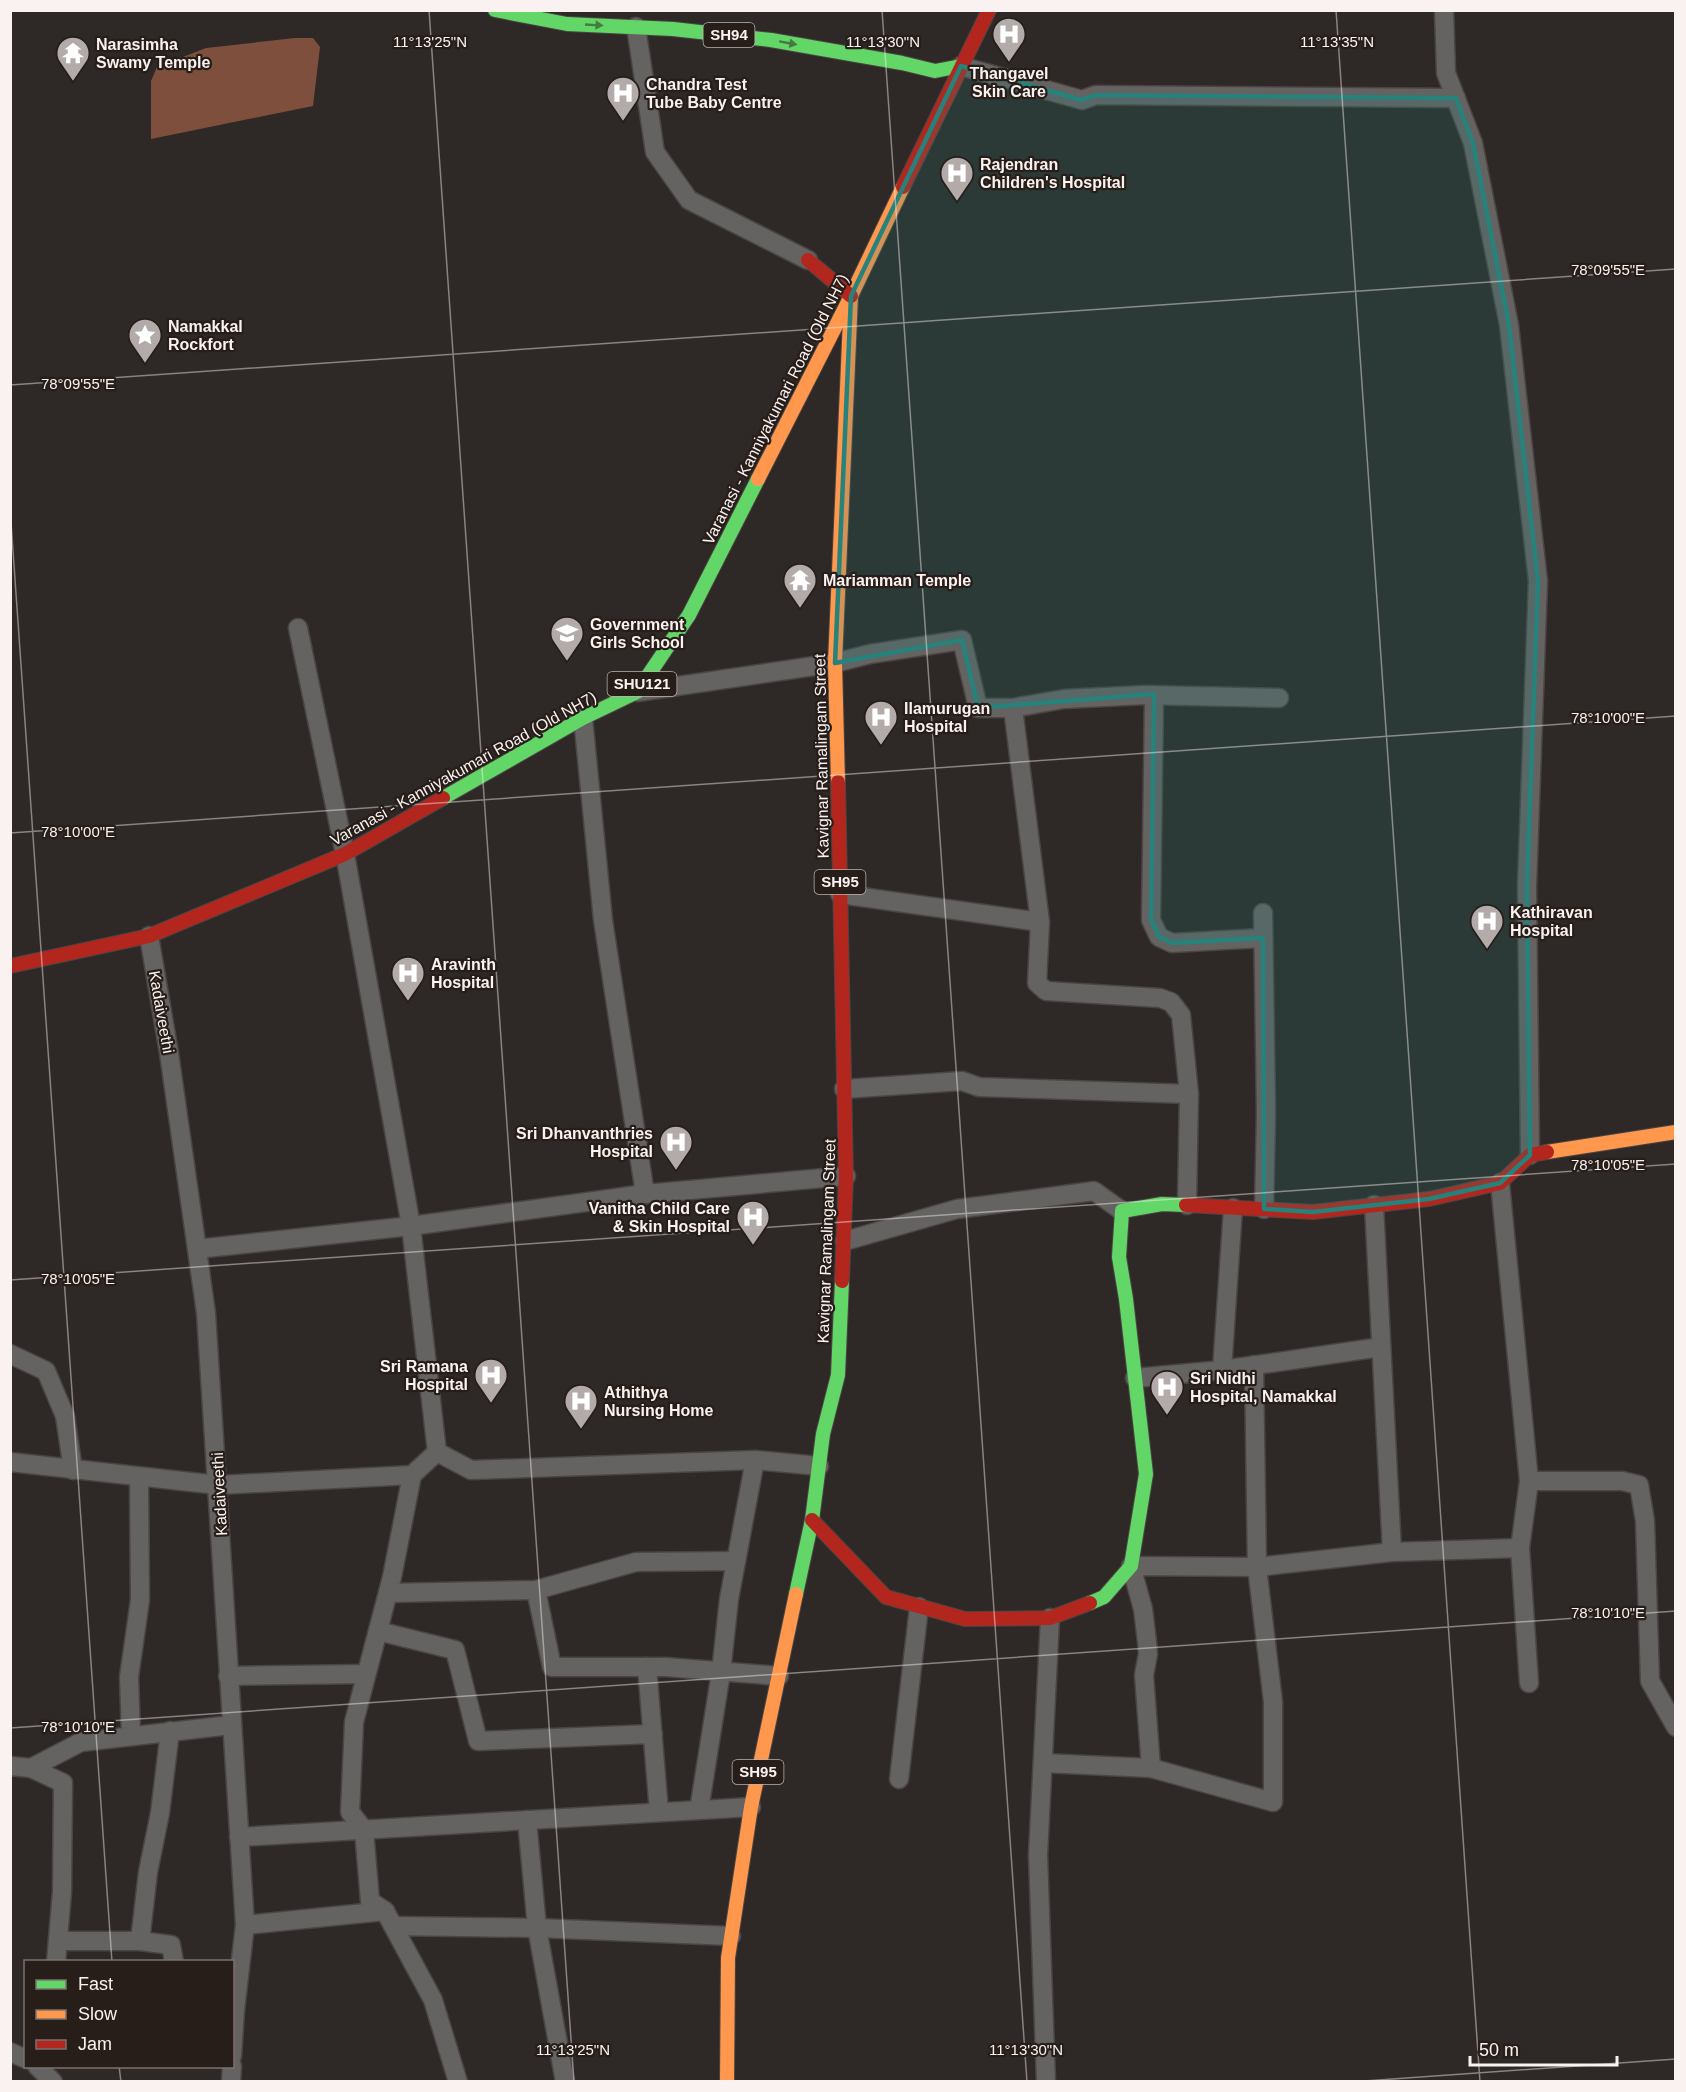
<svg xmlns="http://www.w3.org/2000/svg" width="1686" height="2092" font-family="Arial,sans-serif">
  <rect width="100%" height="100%" fill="#2e2826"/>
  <polygon fill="#7e4f3c" points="295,38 313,38 320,47 313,106 151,139 151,81 157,67 206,48"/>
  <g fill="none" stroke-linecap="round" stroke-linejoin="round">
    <g stroke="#4a4543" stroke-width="21">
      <g id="street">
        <polyline points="1444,10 1446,73 1473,143 1509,325 1538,581 1527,886 1530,1155"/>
        <polyline points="636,27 655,152 689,200 808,260"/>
        <polyline points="961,66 1082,100 1096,95 1456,98"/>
        <polyline points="298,628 345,854 411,1226 437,1452 471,1470 755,1460 819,1466"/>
        <polyline points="637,692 835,663 870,654 962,640 978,708 1013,708"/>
        <polyline points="1154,695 1151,920 1159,937 1172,943 1263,938"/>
        <polyline points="583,718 603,920 645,1194"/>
        <polyline points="840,894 1040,922 1013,708 1064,699 1145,695 1279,698"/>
        <polyline points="1263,913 1266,1113 1264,1209"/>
        <polyline points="1040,922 1037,983 1046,991 1160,998 1171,1002 1181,1015 1189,1094"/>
        <polyline points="149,936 169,1053 206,1313 245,1925 235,2010 232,2056"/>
        <polyline points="844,1089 962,1081 979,1087 1189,1094 1187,1205"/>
        <polyline points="1500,1183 1529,1481 1520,1548 1529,1683"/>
        <polyline points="1374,1205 1392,1552"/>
        <polyline points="845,1241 957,1209 1094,1191 1122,1211"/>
        <polyline points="197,1249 411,1226 645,1194 846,1176"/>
        <polyline points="10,1354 46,1371 65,1416 73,1470"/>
        <polyline points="1222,1370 1381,1347"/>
        <polyline points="1135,1378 1222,1370 1233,1208"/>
        <polyline points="10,1462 218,1485 412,1475 437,1452"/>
        <polyline points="412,1475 392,1577 354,1722 350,1812 364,1830 370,1901 385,1911 433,2000 458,2082"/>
        <polyline points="1529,1481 1622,1481 1639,1485 1645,1521 1650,1681 1676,1727"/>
        <polyline points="536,1590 552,1667 666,1667 779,1676"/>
        <polyline points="388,1593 536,1590 636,1562 736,1561"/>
        <polyline points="378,1631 455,1650 478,1741 653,1734"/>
        <polyline points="647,1667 659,1812"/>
        <polyline points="228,1676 366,1674"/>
        <polyline points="131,1736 129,1677 140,1600 139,1477"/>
        <polyline points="1043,1763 1151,1768 1273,1802 1273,1702 1257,1567 1254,1365"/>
        <polyline points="10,1766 31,1768 81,1742 231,1725"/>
        <polyline points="31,1768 63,1783 62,1892 56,1962"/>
        <polyline points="1151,1768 1144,1675 1148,1654 1147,1642 1143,1609 1131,1566 1257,1567 1392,1552 1520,1548"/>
        <polyline points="899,1779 919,1607"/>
        <polyline points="699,1810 721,1672 729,1599 755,1460"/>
        <polyline points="527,1820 537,1928 565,2082"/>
        <polyline points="239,1837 751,1807"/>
        <polyline points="245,1925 385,1911"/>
        <polyline points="393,1926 537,1928 731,1936"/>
        <polyline points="58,1941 140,1941 171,1945 174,1962"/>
        <polyline points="140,1941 148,1872 160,1813 170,1731"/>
        <polyline points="10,2052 26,2059"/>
        <polyline points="37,2066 53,2082"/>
        <polyline points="231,2082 232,2066"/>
        <polyline points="1046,2082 1038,1855 1050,1618"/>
      </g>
    </g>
    <g stroke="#4a4543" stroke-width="16">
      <g id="fast">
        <polyline points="495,10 567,24 673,29 771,40 902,63 935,71 961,66"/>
        <polyline points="443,798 583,718 637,692 689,615 758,479"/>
        <polyline points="796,1594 812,1520 823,1434 838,1375 842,1281"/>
        <polyline points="1090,1603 1104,1597 1131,1566 1146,1474 1126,1299 1119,1257 1122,1211 1162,1204 1186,1205"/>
      </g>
    </g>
    <g stroke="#4a4543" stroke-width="16">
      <g id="slow">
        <polyline points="758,479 851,296 903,187"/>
        <polyline points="838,782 835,663 851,296"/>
        <polyline points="1547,1152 1676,1132"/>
        <polyline points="727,2082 728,1958 751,1807 796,1594"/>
      </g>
    </g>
    <g stroke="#4a4543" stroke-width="16">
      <g id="jam">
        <polyline points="903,187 989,10"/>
        <polyline points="808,260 851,296"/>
        <polyline points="838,782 846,1176 842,1281"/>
        <polyline points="10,966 149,936 345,854 443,798"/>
        <polyline points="1186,1205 1313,1212 1429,1199 1500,1183 1530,1155 1547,1152"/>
        <polyline points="812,1520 886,1597 965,1619 1050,1618 1090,1603"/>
      </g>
    </g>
    <use href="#street" stroke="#656262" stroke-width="18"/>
    <use href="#fast" stroke="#63d668" stroke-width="14"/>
    <use href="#slow" stroke="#ff974d" stroke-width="14"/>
    <use href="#jam" stroke="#b3261e" stroke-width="14"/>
  </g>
  <defs><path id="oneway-solid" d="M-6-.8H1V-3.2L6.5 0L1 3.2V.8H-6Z" transform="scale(1.5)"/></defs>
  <g fill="#457a40">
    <use href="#oneway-solid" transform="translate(594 25) rotate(3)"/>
    <use href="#oneway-solid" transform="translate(788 43) rotate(10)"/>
  </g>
  <path fill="#26827b" fill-opacity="0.2" stroke="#26827b" stroke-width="4.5" stroke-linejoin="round" d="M961,66L1082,100L1096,95L1456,98L1473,143L1509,325L1538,581L1527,886L1530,1155L1500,1183L1429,1199L1313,1212L1264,1209L1263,938L1172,943L1159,937L1151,920L1154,694L978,708L962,640L835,663L851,296Z"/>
  <path fill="none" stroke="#faf2f0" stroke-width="1.5" stroke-opacity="0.45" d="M429,10L574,2082M882,10L1027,2082M1336,10L1480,2082M10,385L1676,269M10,508L112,1962M10,833L1676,716M10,1280L1676,1164M10,1728L1676,1611M119,2066L121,2082M1350,2082L1676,2059"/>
  <defs>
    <g id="hospital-pin" transform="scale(1.725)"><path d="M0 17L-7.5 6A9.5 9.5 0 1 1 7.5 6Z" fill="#b3aba9" stroke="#271d19"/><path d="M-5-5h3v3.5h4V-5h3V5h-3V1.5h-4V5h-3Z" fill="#fff"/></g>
    <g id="temple-pin" transform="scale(1.725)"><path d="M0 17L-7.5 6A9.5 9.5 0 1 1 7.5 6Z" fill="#b3aba9" stroke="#271d19"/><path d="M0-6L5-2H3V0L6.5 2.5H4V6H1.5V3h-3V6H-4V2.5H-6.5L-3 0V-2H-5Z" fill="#fff"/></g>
    <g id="sight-pin" transform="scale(1.725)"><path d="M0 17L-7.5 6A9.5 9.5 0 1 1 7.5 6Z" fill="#b3aba9" stroke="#271d19"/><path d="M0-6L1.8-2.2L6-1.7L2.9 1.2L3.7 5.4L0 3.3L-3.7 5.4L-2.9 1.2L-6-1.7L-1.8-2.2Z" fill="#fff"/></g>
    <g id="school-pin" transform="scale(1.725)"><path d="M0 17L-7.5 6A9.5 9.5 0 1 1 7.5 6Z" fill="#b3aba9" stroke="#271d19"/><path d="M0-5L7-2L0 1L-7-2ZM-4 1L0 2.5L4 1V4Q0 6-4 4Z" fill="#fff"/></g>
  </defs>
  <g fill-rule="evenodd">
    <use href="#hospital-pin" x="1009" y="34"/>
    <use href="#temple-pin" x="73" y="53"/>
    <use href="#hospital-pin" x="623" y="93"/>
    <use href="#hospital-pin" x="957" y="173"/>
    <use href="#sight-pin" x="145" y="335"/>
    <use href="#temple-pin" x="800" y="580"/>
    <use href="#school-pin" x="567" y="633"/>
    <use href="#hospital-pin" x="881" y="717"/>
    <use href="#hospital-pin" x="1487" y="921"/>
    <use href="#hospital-pin" x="408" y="973"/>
    <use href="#hospital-pin" x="676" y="1142"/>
    <use href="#hospital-pin" x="753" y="1217"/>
    <use href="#hospital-pin" x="491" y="1375"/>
    <use href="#hospital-pin" x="1167" y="1387"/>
    <use href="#hospital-pin" x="581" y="1401"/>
  </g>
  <g text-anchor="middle" stroke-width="4.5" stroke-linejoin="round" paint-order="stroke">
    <g fill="#271d19" stroke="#bbb2b0" stroke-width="1.5">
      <rect x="703.5" y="23" width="51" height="24" rx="4.5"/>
      <rect x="607.5" y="672" width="69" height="24" rx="4.5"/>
      <rect x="814.5" y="870" width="51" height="24" rx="4.5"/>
      <rect x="732.5" y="1760" width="51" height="24" rx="4.5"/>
    </g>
    <g font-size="15" font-weight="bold" fill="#faf2f0">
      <text x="729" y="40">SH94</text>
      <text x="642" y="689">SHU121</text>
      <text x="840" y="887">SH95</text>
      <text x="758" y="1777">SH95</text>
    </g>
    <g font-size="16" font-weight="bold" fill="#faf2f0" stroke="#271d19" text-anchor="start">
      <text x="96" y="50">Narasimha<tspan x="96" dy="18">Swamy Temple</tspan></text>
      <text x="1009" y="79" text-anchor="middle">Thangavel<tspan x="1009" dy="18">Skin Care</tspan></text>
      <text x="646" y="90">Chandra Test<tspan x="646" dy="18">Tube Baby Centre</tspan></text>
      <text x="980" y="170">Rajendran<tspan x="980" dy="18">Children's Hospital</tspan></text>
      <text x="168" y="332">Namakkal<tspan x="168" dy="18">Rockfort</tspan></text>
      <text x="823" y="586">Mariamman Temple</text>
      <text x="590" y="630">Government<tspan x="590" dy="18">Girls School</tspan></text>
      <text x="904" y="714">Ilamurugan<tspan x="904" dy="18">Hospital</tspan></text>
      <text x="1510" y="918">Kathiravan<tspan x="1510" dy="18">Hospital</tspan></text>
      <text x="431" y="970">Aravinth<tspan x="431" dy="18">Hospital</tspan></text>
      <text x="653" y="1139" text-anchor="end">Sri Dhanvanthries<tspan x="653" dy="18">Hospital</tspan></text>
      <text x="730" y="1214" text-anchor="end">Vanitha Child Care<tspan x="730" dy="18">&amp; Skin Hospital</tspan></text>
      <text x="468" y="1372" text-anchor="end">Sri Ramana<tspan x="468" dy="18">Hospital</tspan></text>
      <text x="1190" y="1384">Sri Nidhi<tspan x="1190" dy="18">Hospital, Namakkal</tspan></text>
      <text x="604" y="1398">Athithya<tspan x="604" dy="18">Nursing Home</tspan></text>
    </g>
    <g font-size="16" fill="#faf2f0" stroke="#271d19">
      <text transform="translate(775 409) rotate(-63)" y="6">Varanasi - Kanniyakumari Road (Old NH7)</text>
      <text transform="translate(821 756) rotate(-91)" y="6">Kavignar Ramalingam Street</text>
      <text transform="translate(463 768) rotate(-29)" y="6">Varanasi - Kanniyakumari Road (Old NH7)</text>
      <text transform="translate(162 1012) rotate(80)" y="6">Kadaiveethi</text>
      <text transform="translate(826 1241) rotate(-88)" y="6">Kavignar Ramalingam Street</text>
      <text transform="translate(219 1494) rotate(-93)" y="6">Kadaiveethi</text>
    </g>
  </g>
  <g font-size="15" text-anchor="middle" fill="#faf2f0" stroke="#271d19" stroke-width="4.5" stroke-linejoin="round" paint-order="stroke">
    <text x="430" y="47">11°13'25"N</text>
    <text x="883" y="47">11°13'30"N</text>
    <text x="1337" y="47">11°13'35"N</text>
    <text x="1608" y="275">78°09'55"E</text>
    <text x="78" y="389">78°09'55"E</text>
    <text x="1608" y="723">78°10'00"E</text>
    <text x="78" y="837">78°10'00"E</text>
    <text x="1608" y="1170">78°10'05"E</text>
    <text x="78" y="1284">78°10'05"E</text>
    <text x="1608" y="1618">78°10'10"E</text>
    <text x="78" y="1732">78°10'10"E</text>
    <text x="573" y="2055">11°13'25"N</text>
    <text x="1026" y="2055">11°13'30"N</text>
  </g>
  <rect width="1686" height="2092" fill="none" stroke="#faf2f0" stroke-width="24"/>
  <rect x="24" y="1960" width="210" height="108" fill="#271d19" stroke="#7b726f" stroke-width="1.5"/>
  <rect x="36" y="1980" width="30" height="9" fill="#63d668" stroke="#7b726f" stroke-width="1.5"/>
  <text x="78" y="1990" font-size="18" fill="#faf2f0">Fast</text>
  <rect x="36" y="2010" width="30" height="9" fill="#ff974d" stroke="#7b726f" stroke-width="1.5"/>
  <text x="78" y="2020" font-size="18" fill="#faf2f0">Slow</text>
  <rect x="36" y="2040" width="30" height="9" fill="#b3261e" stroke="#7b726f" stroke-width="1.5"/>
  <text x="78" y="2050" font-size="18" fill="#faf2f0">Jam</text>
  <path d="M1470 2056v9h147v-9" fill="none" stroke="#faf2f0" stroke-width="3"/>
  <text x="1479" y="2056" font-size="18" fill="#faf2f0" stroke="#271d19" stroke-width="4.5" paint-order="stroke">50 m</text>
</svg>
